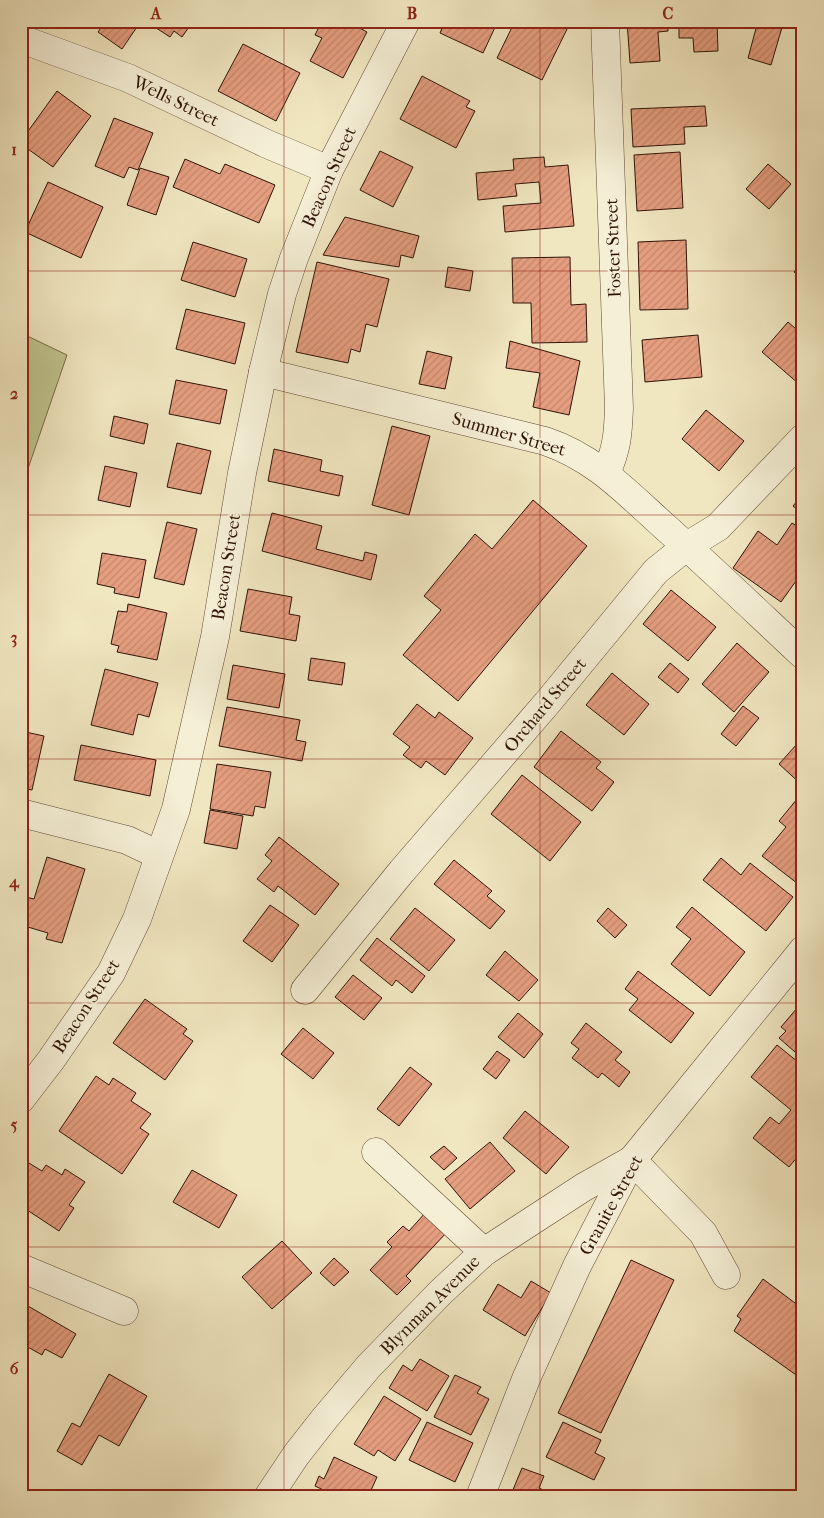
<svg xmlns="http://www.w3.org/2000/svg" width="824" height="1518" font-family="'IM FELL French Canon',serif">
  <defs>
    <pattern id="building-hatch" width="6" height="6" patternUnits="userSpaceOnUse" patternTransform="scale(1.25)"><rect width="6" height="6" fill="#e59e80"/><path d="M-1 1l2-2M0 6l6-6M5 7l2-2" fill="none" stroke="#c5876d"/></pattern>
  </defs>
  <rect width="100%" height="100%" fill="#f0e6c0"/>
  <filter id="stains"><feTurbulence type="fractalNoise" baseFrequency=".004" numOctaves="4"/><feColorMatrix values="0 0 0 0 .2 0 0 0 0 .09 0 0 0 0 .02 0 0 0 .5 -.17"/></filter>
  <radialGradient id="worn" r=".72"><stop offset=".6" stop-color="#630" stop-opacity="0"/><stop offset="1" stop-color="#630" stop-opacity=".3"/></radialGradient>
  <polygon fill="#bfc38e" stroke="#786b4a" points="21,333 67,355 21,489"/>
  <g fill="url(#building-hatch)" stroke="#301306">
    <polygon points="106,21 141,21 122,49 98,32"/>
    <polygon points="193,21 182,37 174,31 170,37 147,22"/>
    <polygon points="322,21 347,21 367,32 343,78 310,61 322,38 315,35"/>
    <polygon points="445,21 498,21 483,53 440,33"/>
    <polygon points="515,21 571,21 542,80 497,58"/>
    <polygon points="627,21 668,21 668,31 658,32 660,61 630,63"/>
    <polygon points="679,21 717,21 718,51 694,52 693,38 679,38"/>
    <polygon points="758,21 774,21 783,24 771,65 748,58"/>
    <polygon points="788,21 803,21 803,29 787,25"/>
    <polygon points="243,44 300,73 276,121 218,91"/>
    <polygon points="422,76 470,101 466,107 475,111 456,148 400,119"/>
    <polygon points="57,91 91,116 53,167 21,144 21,141"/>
    <polygon points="705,106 707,126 684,127 685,144 633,147 631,109"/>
    <polygon points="114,118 153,133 138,170 129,167 124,178 95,166"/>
    <polygon points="380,151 413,167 393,207 360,190"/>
    <polygon points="680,152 683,208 637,211 634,155"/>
    <polygon points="544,157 545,167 568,165 574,226 505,232 503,206 541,203 539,182 515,184 517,196 478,200 476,173 514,170 513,159"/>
    <polygon points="185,159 220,174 225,164 275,185 259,223 173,187"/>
    <polygon points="768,164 791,184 769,209 746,189"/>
    <polygon points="140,168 169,177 156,215 127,205"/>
    <polygon points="48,182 103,207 81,258 25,232"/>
    <polygon points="345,217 419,236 413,258 401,255 399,267 323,255"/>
    <polygon points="686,240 688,309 640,310 638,242"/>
    <polygon points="193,242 247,259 235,297 181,280"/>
    <polygon points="570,257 571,305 586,304 587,342 532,343 531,303 513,303 512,258"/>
    <polygon points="317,262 389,279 377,327 366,324 360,352 351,349 348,363 296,352"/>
    <polygon points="803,262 803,280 794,272"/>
    <polygon points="448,267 473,271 470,291 445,287"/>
    <polygon points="186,309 245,323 235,364 176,349"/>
    <polygon points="788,322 803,335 803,380 799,384 762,352"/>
    <polygon points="698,335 702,377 645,382 642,340"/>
    <polygon points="510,341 580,361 569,415 533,407 540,373 506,368"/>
    <polygon points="427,351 452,357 445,389 419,384"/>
    <polygon points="176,380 227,390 220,424 169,414"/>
    <polygon points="706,410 744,441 719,471 682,439"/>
    <polygon points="114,416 148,424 144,444 110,436"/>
    <polygon points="392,426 430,436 409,515 372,505"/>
    <polygon points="177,443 211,451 201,494 167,487"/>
    <polygon points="274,449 322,460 320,471 343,476 339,496 268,481"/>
    <polygon points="105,466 137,473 130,507 98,500"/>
    <polygon points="803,494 803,514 793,506"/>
    <polygon points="533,500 587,546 458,701 403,655 441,610 424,596 475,534 492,549"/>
    <polygon points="272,513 322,526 316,549 363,561 365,552 377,555 371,580 262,551"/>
    <polygon points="167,522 197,529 184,585 154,578"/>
    <polygon points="792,523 803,530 803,571 781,602 733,568 758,531 777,545"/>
    <polygon points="102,553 146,560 139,598 114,593 115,588 97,584"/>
    <polygon points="248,589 292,597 289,614 300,616 296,641 240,631"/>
    <polygon points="671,590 716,627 688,661 643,624"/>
    <polygon points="128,604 167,613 157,660 117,652 119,646 111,644 118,611 127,612"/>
    <polygon points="737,643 769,672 734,712 702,684"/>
    <polygon points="311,658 345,663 342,685 308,680"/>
    <polygon points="670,663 689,679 678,693 658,677"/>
    <polygon points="233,665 285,674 279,708 227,699"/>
    <polygon points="105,669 158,683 149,717 138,714 133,735 91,725"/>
    <polygon points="612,673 649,704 624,735 586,705"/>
    <polygon points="417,704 435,718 439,712 473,738 445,775 426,761 421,768 403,755 410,747 393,734"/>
    <polygon points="743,706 759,718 736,746 721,734"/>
    <polygon points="227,707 300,720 296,740 306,742 302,761 219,746"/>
    <polygon points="21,731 44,736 32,790 21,788"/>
    <polygon points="561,731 601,762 596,768 614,782 592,811 534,767"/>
    <polygon points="797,744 803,750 803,786 779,764"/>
    <polygon points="81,745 156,760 150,796 74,780"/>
    <polygon points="217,764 271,772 265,808 255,806 253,816 210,809"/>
    <polygon points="522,775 581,822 550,861 491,814"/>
    <polygon points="797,799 803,804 803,885 802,887 762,856 786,827 779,821"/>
    <polygon points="210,810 243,816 237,849 204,843"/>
    <polygon points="279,837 339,884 315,915 278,886 274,892 257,879 272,861 265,855"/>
    <polygon points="21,851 26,852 21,869"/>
    <polygon points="47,857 85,869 62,943 46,939 48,933 21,925 22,896 34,899"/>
    <polygon points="721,858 741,875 750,863 793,897 766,931 703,880"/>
    <polygon points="454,860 492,891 487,896 505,911 490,929 434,884"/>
    <polygon points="270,905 299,925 272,962 243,941"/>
    <polygon points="692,907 745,952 710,996 671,964 691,939 676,927"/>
    <polygon points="415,908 455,940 429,971 390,939"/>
    <polygon points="608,908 627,925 615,938 597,921"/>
    <polygon points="377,938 425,976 412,993 396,980 392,986 360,960"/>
    <polygon points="505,951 538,980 519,1001 486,975"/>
    <polygon points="638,971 694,1013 671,1043 629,1010 638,999 625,989"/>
    <polygon points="353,975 382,998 364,1020 335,997"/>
    <polygon points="145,999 187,1029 183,1034 193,1041 165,1080 113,1043"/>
    <polygon points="803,1001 803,1059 779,1038 786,1031 781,1027"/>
    <polygon points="518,1013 543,1034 524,1058 498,1037"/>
    <polygon points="586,1023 622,1052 615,1060 630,1072 619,1087 602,1073 598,1078 572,1058 579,1049 571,1043"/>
    <polygon points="303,1028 334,1053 313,1079 281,1054"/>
    <polygon points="777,1045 803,1066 803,1132 797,1138 803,1143 803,1150 789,1167 753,1138 770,1117 779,1124 791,1110 751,1077"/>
    <polygon points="497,1051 510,1060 496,1079 483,1069"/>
    <polygon points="410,1067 432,1084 399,1126 377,1109"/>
    <polygon points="96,1076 109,1085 113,1078 136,1093 131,1101 151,1114 140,1128 149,1134 122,1174 59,1131"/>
    <polygon points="525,1111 569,1147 546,1174 503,1138"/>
    <polygon points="490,1142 515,1171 470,1209 445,1179"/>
    <polygon points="444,1146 457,1158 444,1170 430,1157"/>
    <polygon points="24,1160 42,1171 46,1165 62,1175 65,1169 85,1182 69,1205 74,1208 59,1231 21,1206 21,1164"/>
    <polygon points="192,1170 237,1195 219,1228 173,1202"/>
    <polygon points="426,1212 447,1232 406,1276 411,1281 397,1295 370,1270 392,1247 387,1242 403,1226 409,1231"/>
    <polygon points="282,1241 312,1273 272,1309 242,1277"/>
    <polygon points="334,1258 349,1272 334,1286 320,1273"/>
    <polygon points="631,1260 674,1280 601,1433 558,1413"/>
    <polygon points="763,1279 803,1309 803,1372 799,1377 734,1331 741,1319 737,1316"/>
    <polygon points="531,1281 551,1293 525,1336 483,1310 498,1284 521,1298"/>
    <polygon points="28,1306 76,1334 62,1358 45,1349 42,1355 26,1346 29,1341 21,1337 21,1318"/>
    <polygon points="420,1359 449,1376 427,1411 389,1388 403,1365 412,1371"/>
    <polygon points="109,1374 147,1396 119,1446 99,1435 82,1465 57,1451 72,1423 80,1427"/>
    <polygon points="455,1375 481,1387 477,1393 489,1399 471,1435 434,1417"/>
    <polygon points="384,1396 421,1419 395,1461 378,1450 374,1456 354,1444"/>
    <polygon points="427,1422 473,1443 455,1482 409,1460"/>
    <polygon points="563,1422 601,1440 595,1453 605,1458 594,1480 546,1457"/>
    <polygon points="334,1457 377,1477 368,1497 338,1497 315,1486 319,1476 324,1479"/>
    <polygon points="522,1468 544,1476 539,1488 559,1497 510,1497"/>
  </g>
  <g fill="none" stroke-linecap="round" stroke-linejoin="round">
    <g stroke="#604834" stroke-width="29">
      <g id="minor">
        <path d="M605,21L619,408C618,434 617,449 606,473"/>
        <polyline points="21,39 128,78 267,144 329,170"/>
        <path d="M263,372L545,441C595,458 625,491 664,526C711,568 757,612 803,655"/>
        <polyline points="21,813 127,840 159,855"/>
        <polyline points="305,990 402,871 548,702 656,571 687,546 718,527 803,438"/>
        <polyline points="21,1099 51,1060 111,973 137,919 176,809 215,637 242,473 263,372 282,294 294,258 329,170 406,21"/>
        <polyline points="376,1152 484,1252"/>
        <polyline points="632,1160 703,1233 726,1275"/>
        <polyline points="21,1268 124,1311"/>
        <polyline points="268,1497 296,1455 325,1418 369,1366 441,1292 484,1252 584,1187 632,1160"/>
        <polyline points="480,1497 526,1379 577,1266 632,1160 803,950"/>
      </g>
    </g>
    <use href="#minor" stroke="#f5efd6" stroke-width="28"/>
  </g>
  <path fill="none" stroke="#8f2418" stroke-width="1" stroke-opacity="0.55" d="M284,21V1497M540,21V1497M21,271H803M21,515H803M21,759H803M21,1003H803M21,1247H803"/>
  <g text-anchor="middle" stroke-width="4" stroke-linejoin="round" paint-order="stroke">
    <g font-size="18" fill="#301306" stroke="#f5efd6">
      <text transform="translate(176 101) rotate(26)" y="6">Wells Street</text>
      <text transform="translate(329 177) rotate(-66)" y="6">Beacon Street</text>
      <text transform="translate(613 248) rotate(-92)" y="6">Foster Street</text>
      <text transform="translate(509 434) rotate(16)" y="6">Summer Street</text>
      <text transform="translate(226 567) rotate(-81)" y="6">Beacon Street</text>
      <text transform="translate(545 705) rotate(-50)" y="6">Orchard Street</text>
      <text transform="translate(86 1006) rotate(-57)" y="6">Beacon Street</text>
      <text transform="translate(611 1205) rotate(-61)" y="6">Granite Street</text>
      <text transform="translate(430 1305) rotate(-45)" y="6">Blynman Avenue</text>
    </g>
  </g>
  <rect width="824" height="1518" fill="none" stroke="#f0e6c0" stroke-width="55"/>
  <rect x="28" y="28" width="768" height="1462" fill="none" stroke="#8f2418" stroke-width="2"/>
  <g font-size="16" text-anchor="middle" font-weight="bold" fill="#8f2418">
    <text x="156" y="19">A</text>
    <text x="412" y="19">B</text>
    <text x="668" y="19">C</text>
    <text x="14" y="155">1</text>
    <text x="14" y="399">2</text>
    <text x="14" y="643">3</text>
    <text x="14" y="887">4</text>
    <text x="14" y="1130">5</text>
    <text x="14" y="1374">6</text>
  </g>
  <rect width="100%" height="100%" filter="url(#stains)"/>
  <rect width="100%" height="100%" fill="url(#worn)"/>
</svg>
